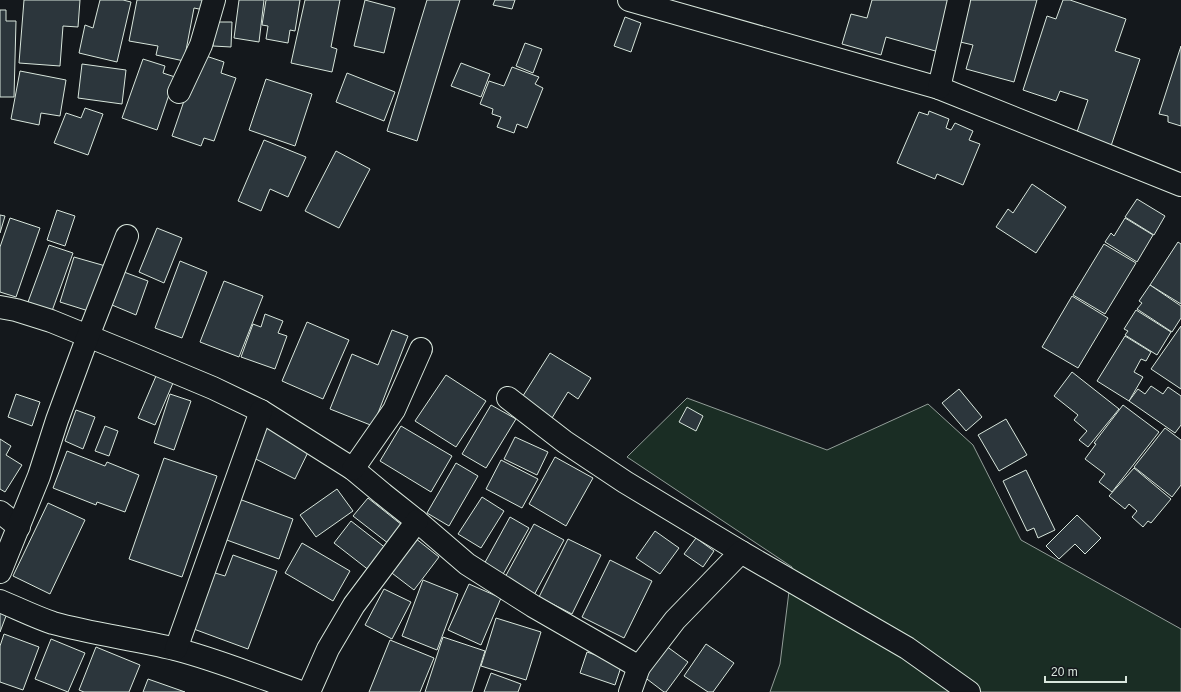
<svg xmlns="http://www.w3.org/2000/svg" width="1181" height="692" font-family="Helvetica,sans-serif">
  <rect width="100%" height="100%" fill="#14181c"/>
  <polygon fill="#1a2d24" stroke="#939e99" points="687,398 827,450 928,404 973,445 1021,540 1181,629 1181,692 770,692 780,664 792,567 627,457"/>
  <g fill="#2c363c" stroke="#d8e6dc">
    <polygon points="24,0 80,0 78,27 63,26 60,66 19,63"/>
    <polygon points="100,0 123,0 131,2 117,62 79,53 85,25 93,28"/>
    <polygon points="137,0 206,0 204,10 194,8 184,61 156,55 158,46 129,41"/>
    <polygon points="239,0 264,0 259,42 234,38"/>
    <polygon points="266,0 300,0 295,31 290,30 288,43 266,39 268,26 262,25"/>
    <polygon points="305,0 340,0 331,47 337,49 332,72 291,63"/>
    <polygon points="365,0 395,8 384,53 354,46"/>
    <polygon points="427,0 460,0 417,141 387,131"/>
    <polygon points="495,0 515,0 512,9 493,5"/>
    <polygon points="872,0 954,0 939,52 886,37 881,55 842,44 851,14 867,18"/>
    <polygon points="967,0 1037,0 1014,82 966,69 973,45 956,41"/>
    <polygon points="1063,0 1070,0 1126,19 1115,51 1140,59 1111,146 1076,135 1088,100 1060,91 1056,101 1023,90 1047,16 1056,19"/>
    <polygon points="0,10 6,10 6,21 16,21 14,97 0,97"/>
    <polygon points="625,17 641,23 631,52 614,46"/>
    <polygon points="214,22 232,22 231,47 213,46"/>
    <polygon points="525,43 542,49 533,73 516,66"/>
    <polygon points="1181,46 1181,126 1168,122 1168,116 1159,114"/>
    <polygon points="200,54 224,62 221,73 236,78 214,141 204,138 201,146 172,136"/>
    <polygon points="143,59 165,66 163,73 175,77 157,130 122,118"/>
    <polygon points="461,63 490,74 481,97 451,86"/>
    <polygon points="82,64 126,70 122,104 78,98"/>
    <polygon points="512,67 539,77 535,84 543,88 527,128 517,124 514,133 497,127 501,117 492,114 493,109 480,104 489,81 504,86"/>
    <polygon points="20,71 66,80 60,116 41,113 39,125 11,119"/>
    <polygon points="347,73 395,92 384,121 336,102"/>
    <polygon points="266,79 312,94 295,146 249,130"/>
    <polygon points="85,108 103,114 88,155 54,143 66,113 81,118"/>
    <polygon points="929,111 949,119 946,128 951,130 955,123 973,131 969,140 980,144 963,185 937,174 935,179 897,163 919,112 928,115"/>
    <polygon points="264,140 306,157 288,197 270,189 261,211 238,201"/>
    <polygon points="336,151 370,169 339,228 305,211"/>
    <polygon points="1032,184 1066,207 1036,253 996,227 1008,209 1013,213"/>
    <polygon points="1137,199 1165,216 1154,235 1125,217"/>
    <polygon points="57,210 75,216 65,246 47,240"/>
    <polygon points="0,215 5,216 0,233"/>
    <polygon points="10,218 40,228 16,297 0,292 0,247"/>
    <polygon points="1125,218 1153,235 1137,262 1105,242 1111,233 1114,236"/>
    <polygon points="157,228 182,238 164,283 139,272"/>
    <polygon points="1178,242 1181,244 1181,304 1150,285"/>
    <polygon points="1104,244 1136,263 1105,314 1073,295"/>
    <polygon points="49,245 73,253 52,311 28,302"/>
    <polygon points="74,257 109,267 95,313 60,302"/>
    <polygon points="180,261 207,272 182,338 155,328"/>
    <polygon points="124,272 148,281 136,315 112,305"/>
    <polygon points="224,281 263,296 239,357 200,342"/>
    <polygon points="1150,285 1181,306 1181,318 1172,332 1137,309 1142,303 1139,301"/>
    <polygon points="1072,296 1108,318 1078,368 1042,347"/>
    <polygon points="1136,310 1171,332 1157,355 1125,335 1128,331 1124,329"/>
    <polygon points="265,314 283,321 278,333 287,336 275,369 241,357 253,324 261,327"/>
    <polygon points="307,322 349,340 323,399 282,381"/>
    <polygon points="1181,326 1181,389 1151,369"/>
    <polygon points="392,330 408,336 373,426 330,409 352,354 378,365"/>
    <polygon points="1125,336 1151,352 1146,361 1141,359 1134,372 1143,377 1129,401 1097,381"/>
    <polygon points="550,353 591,378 578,399 568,392 552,418 521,399"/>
    <polygon points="159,369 176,376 155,425 138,418"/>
    <polygon points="1072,372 1119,409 1088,447 1079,440 1087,431 1074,420 1078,415 1054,396"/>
    <polygon points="446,375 486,401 456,447 415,421"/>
    <polygon points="1151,386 1163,394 1168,387 1181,396 1181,425 1175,433 1129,401 1138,389 1145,394"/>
    <polygon points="959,389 982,417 966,431 942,403"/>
    <polygon points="16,394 40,402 32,426 8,417"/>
    <polygon points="170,394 191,401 174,450 154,443"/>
    <polygon points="491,405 516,419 486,468 462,454"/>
    <polygon points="1123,405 1159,432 1112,492 1099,482 1105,474 1085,459 1096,444 1094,443"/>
    <polygon points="687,407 703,416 696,431 679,422"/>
    <polygon points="76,410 95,417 83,449 65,441"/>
    <polygon points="1006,419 1027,455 999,471 978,435"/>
    <polygon points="263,423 311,446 295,479 248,455"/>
    <polygon points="105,426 118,431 109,456 95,451"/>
    <polygon points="401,426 452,456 431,492 380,461"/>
    <polygon points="1165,428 1181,440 1181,485 1172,497 1134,467"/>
    <polygon points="515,437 548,452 537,475 504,459"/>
    <polygon points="0,439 11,446 6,455 22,465 5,492 0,489"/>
    <polygon points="67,451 105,466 107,462 139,475 125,512 97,502 96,505 53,488"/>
    <polygon points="555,457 593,478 566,526 529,504"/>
    <polygon points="164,458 217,476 182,577 129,559"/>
    <polygon points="501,460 538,479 522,508 486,489"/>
    <polygon points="456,463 478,476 449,526 427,513"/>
    <polygon points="1134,468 1171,499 1151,523 1148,521 1143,527 1132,517 1137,511 1129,504 1125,509 1109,496"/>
    <polygon points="1026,470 1055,530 1038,538 1034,528 1027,531 1003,481"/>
    <polygon points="337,489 353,511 316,537 300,515"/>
    <polygon points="482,497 504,511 481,548 458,534"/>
    <polygon points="368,498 407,529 393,547 353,516"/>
    <polygon points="239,499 293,519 279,559 224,539"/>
    <polygon points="48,503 85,520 50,594 13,576"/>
    <polygon points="1077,515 1101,538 1085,554 1075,544 1059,559 1046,546"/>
    <polygon points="510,517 529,528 502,576 483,566"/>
    <polygon points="351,521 387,549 370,571 334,543"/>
    <polygon points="534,524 564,540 533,597 503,581"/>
    <polygon points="655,531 679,548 660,574 636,558"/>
    <polygon points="410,534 439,557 414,590 384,567"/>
    <polygon points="696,538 714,551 703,567 684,554"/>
    <polygon points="568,539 601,555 572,614 539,597"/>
    <polygon points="302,543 350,571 333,601 285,573"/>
    <polygon points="233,555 277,571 248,649 191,628 212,572 225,576"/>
    <polygon points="610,560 652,581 624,638 582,617"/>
    <polygon points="423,580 458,594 437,650 402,636"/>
    <polygon points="469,584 501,598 481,645 448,630"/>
    <polygon points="384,589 411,602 392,639 365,625"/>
    <polygon points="0,605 9,608 0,632"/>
    <polygon points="496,618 541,632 526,680 481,666"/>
    <polygon points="4,634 39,647 23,690 0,682 0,646"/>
    <polygon points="443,637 485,651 472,692 425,692"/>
    <polygon points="51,639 85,653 68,692 35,679"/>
    <polygon points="390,640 434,658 420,692 369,692"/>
    <polygon points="662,643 688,662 666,692 664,692 639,673"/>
    <polygon points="706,644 734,663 713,692 708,692 684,676"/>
    <polygon points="96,647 140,665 129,692 84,692 79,690"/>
    <polygon points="587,652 622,664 615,685 580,673"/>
    <polygon points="491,673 521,684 518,692 484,692"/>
    <polygon points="148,679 185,692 143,692"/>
  </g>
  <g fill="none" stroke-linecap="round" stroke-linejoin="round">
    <g stroke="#d8e6dc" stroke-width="24">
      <g id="minor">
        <polyline points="629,0 939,88 1181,185"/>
        <polyline points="939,88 959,0"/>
        <polyline points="179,92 201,45 214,0"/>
        <polyline points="0,307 16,310 51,321 127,352 213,388 261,411 353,469 383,494 417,521 467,564 533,606 639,667"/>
        <polyline points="508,398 565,442 625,482 741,552"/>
        <polyline points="353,469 394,410 421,349"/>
        <polyline points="0,512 19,527"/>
        <polyline points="0,572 39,476 57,420 88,336 127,236"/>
        <path d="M0,601C17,608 35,617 53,623C93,634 134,639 175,649C218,660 259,677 301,692"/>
        <polyline points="176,649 261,411"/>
        <polyline points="309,692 328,649 354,605 417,521"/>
        <polyline points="630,692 639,667 675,620 741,552 907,648 969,692"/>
      </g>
    </g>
    <use href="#minor" stroke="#14181c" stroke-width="22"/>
  </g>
  <path d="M1045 676v6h81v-6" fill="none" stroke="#d8e6dc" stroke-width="2"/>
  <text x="1051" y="676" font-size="12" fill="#d8e6dc" stroke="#14181c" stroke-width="3" paint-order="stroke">20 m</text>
</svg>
